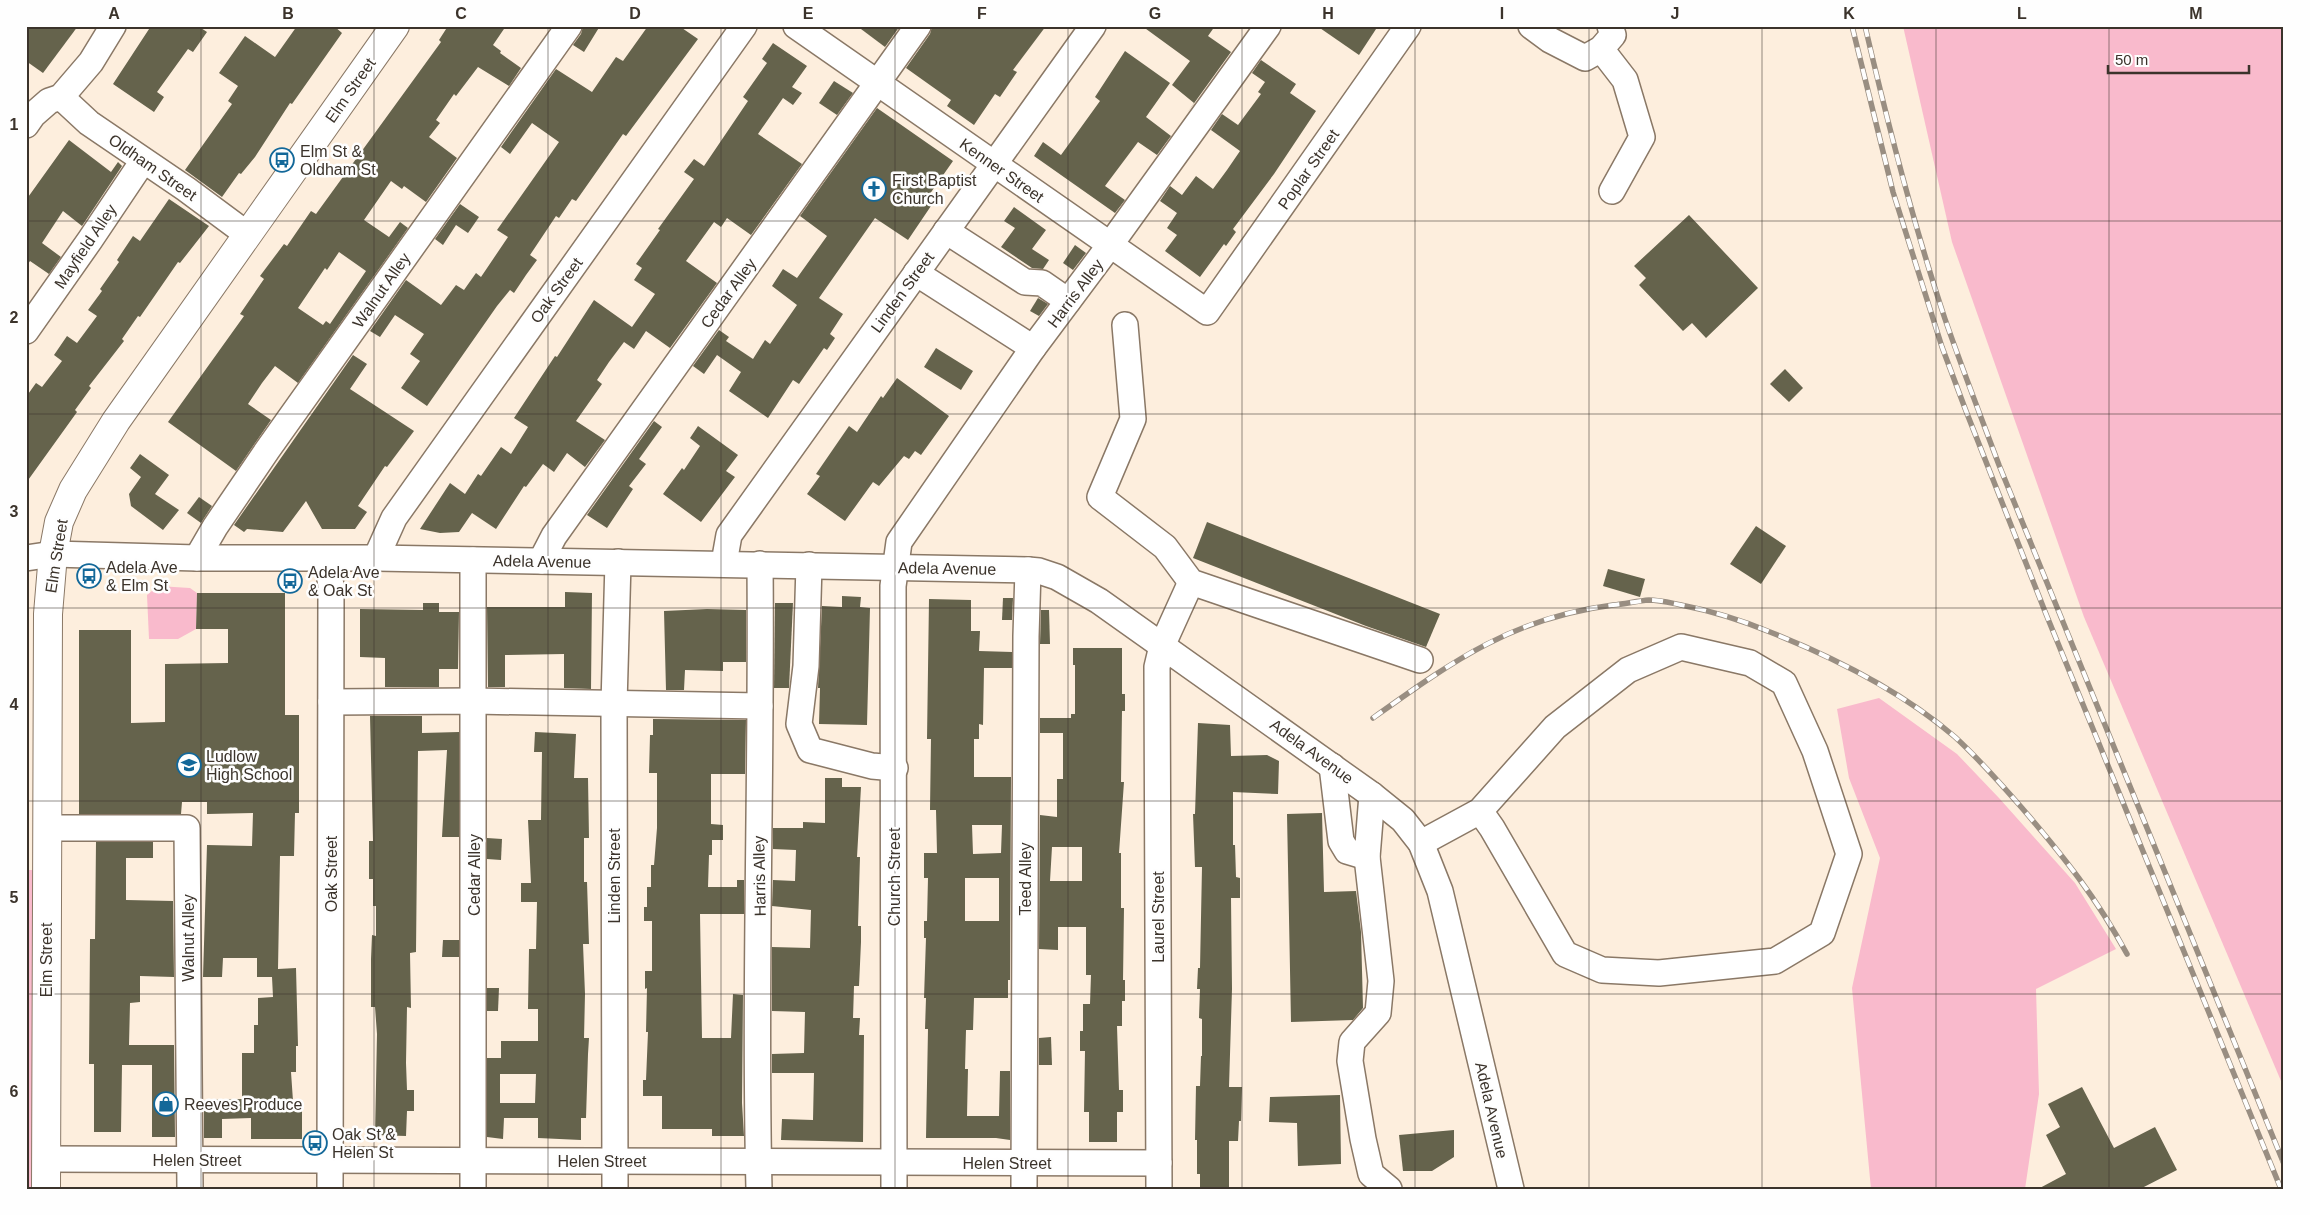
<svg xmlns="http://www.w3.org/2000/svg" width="2310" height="1215" font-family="Helvetica,sans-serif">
  <rect width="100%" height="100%" fill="#fdeedd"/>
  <g fill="#f9bacc">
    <polygon points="1903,26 2284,26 2284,1088 2084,617 1952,242"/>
    <polygon points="158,586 190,588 197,593 196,629 178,639 149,639 147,595"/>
    <polygon points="1879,698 1957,754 1999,798 2075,883 2116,949 2036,989 2039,1094 2025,1189 1871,1189 1852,988 1880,858 1849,778 1837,709"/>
    <polygon points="26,870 47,870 46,1189 26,1189"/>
  </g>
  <g fill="#65634c" fill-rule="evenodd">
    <polygon points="26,26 78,26 43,73 26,61"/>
    <polygon points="151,26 198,26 207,32 193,52 188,49 157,92 164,97 154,112 113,84"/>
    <polygon points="297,26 334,26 342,33 292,104 290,103 255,157 241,174 239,173 222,197 185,170 232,104 228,101 238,86 219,73 245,36 275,57"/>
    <path d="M448,26H506L493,45L501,51L500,53L521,68L509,86L478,67L456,96L454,94L436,120L440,123L429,137L457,158L426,202L404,186L402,189L391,181L364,220L389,237L400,222L408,228L298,383L275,366L262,383L248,404L271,420L236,471L168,422L244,316L240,314L264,279L260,276L284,244L287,246L311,211L316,214L441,42L439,40ZM339,252L366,271L330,324L326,321L323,325L298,308L325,268L327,270Z"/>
    <polygon points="583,26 600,26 584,52 573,45 581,34"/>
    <polygon points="648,26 679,26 698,39 626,136 623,134 576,201 572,199 559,218 556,216 530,255 537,260 526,275 514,293 510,290 497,306 427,406 401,388 420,361 410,354 424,334 395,315 380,337 370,331 406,280 441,305 456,285 464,290 476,273 481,277 508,237 497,230 559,142 532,123 510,154 501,147 556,69 592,92 616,57 623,61"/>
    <polygon points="857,26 900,26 885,47"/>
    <polygon points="932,26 1046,26 1013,70 1017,72 1000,97 995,94 974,125 947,106 951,100 906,68 930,34"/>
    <polygon points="1142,26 1215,26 1208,36 1231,52 1187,113 1194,103 1172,85 1190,61"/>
    <polygon points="1317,26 1378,26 1359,55"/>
    <polygon points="773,43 807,66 792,87 802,93 793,105 783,98 758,134 802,164 751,235 727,218 721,227 714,222 686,261 717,283 670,348 646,331 634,349 624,342 609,362 597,380 602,384 576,421 605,440 585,467 567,453 554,472 543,464 526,487 524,486 496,529 472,513 459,532 440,533 420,529 450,483 465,494 478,474 481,476 501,447 511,454 528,427 514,418 555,356 557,357 594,300 632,327 655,294 634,280 642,268 636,264 660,230 658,229 694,179 684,172 694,159 704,166 748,101 743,97 767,63 762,59"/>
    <polygon points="1125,51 1170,83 1146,117 1171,136 1157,155 1138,142 1105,186 1125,200 1115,213 1034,156 1043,142 1061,155 1100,101 1095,97"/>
    <polygon points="1261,60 1296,84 1290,93 1316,111 1274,174 1233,229 1236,232 1226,246 1224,244 1200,277 1165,251 1177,235 1167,228 1177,213 1160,201 1170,186 1182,195 1196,176 1213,189 1227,170 1240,151 1211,130 1222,114 1238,125 1261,94 1258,92 1265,82 1252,73"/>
    <polygon points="834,81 853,93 837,115 819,103"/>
    <polygon points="877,108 953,161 927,198 933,203 908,240 875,218 819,298 843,314 830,334 835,338 827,350 824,348 799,384 793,380 768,418 729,391 741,372 717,355 704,374 693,366 719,330 729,337 726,341 753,359 765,340 770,344 797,305 772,286 783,269 797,278 827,236 800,216"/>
    <polygon points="69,140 111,172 118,162 122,166 82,226 63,211 42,243 61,257 49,274 30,261 26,267 26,200"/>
    <polygon points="169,199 209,226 180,263 178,262 140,317 138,316 122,339 124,341 89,386 91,388 75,410 77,412 26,483 26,397 36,383 42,387 62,361 54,355 67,336 77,343 97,316 88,310 102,291 100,289 119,262 117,260 133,236 140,241"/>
    <polygon points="460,204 479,217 468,233 456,225 443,245 435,239"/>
    <polygon points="1014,207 1046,230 1032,249 1049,260 1043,269 1032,268 1001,247 1015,228 1004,221"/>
    <polygon points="1689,215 1758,288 1706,338 1692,323 1683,331 1639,285 1646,278 1634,266"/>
    <polygon points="1075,245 1086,253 1073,270 1063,263"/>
    <polygon points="1038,298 1048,304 1039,316 1030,311"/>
    <polygon points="936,348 973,371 961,390 924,367"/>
    <polygon points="353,355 367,364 350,389 414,431 387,467 385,466 358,506 367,512 355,529 322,529 306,501 283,532 247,529 244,532 234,525"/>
    <polygon points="1785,369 1803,388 1789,402 1770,384"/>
    <polygon points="897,378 949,416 921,455 915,451 909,459 904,456 879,486 873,482 845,521 807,494 820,476 816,474 849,426 857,432 881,396 883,398"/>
    <polygon points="654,421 662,427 639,459 646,464 629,486 633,489 607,528 587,515"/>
    <polygon points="698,426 738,455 726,471 735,477 701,522 663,494 682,468 684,470 700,446 690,438"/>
    <polygon points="140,454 169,475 155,494 179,510 163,530 131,506 129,494 141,477 130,468"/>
    <polygon points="199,497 212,506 201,523 187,513"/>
    <polygon points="1207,522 1440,614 1426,647 1366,626 1193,558"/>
    <polygon points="1756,526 1786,546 1761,584 1730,564"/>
    <polygon points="1608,569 1645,579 1640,597 1603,586"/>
    <polygon points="565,592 592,593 591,689 564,688 564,654 505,655 505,687 488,687 487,607 565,607"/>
    <polygon points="197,593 285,593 285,715 299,715 299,813 295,813 294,856 280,856 278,969 296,968 298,1046 296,1046 296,1072 291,1072 293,1101 302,1101 302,1139 251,1139 251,1118 222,1119 222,1138 204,1138 204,1100 242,1099 242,1053 254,1053 254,1025 258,1025 258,998 273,997 272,977 257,977 257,958 223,958 222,977 203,977 207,845 252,846 253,813 207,814 207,802 182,802 181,814 79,814 79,630 131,630 131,723 165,722 165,664 228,663 228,629 196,629"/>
    <polygon points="842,596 861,597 860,607 870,608 867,725 819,724 820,688 818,688 822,606 842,607"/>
    <polygon points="1003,598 1013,598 1012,620 1002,620"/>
    <path d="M929,599L971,600V631H980L979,651L1012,652V668H984L983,725L979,724V739H974V777H1011L1010,980H1008V998H974L973,1030H966L965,1069H968L967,1116H999L1000,1071H1010V1140L996,1138H926L928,1029H925L926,998H924L926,938H924V921H927L928,878H924V853H937L936,810H930L931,739H927ZM972,825H1002L1001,853L973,854ZM965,878H999V921H965Z"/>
    <polygon points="423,603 439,603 439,612 459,612 458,669 439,669 439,687 385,687 385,658 360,657 360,609 423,610"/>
    <polygon points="775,603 793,603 789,688 774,688"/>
    <polygon points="707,609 746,610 746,662 723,662 723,671 685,670 684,690 666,690 664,611"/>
    <polygon points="1041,610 1049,610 1050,644 1040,644"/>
    <path d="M1073,648H1122V694H1125V711H1122L1121,782H1124L1119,853H1121V908H1124L1123,980H1125V1001H1122V1026H1117L1119,1090H1123V1112H1117V1142H1089V1112H1084L1085,1051H1080V1031H1083V1004H1090L1091,975H1086V927H1058V950L1039,949L1040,815L1057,817V779H1063V733H1040V718H1071V714H1075V665H1073ZM1052,847H1082V881H1050Z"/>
    <polygon points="370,716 422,716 422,733 459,732 459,837 442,837 447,750 418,751 416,952 410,953 411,1008 407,1007 406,1063 407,1090 414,1090 414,1111 407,1111 406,1136 375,1135 377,1034 375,1007 371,1007 371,959 372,935 376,936 376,906 373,906 373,879 369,879 369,841 373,841"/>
    <polygon points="653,719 746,720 745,774 711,774 711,824 723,825 723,840 712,840 712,855 709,855 708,887 737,887 737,880 744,880 744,914 700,914 702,1038 731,1038 733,994 743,995 742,1103 744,1136 712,1136 712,1129 662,1129 662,1096 643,1096 643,1080 646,1080 648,1032 646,1032 647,988 645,989 645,971 652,971 652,921 644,921 644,907 647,907 647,887 651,887 651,865 654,865 657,828 657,773 649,773 650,735 653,735"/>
    <polygon points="1198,723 1230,725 1231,756 1267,755 1279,761 1278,794 1233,792 1233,845 1235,845 1236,877 1240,878 1240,898 1231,898 1232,989 1229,1087 1242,1087 1241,1121 1239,1121 1238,1141 1229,1141 1229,1189 1200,1189 1200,1174 1197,1174 1197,1140 1195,1140 1196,1086 1200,1086 1201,1056 1202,1056 1202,1019 1199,1018 1200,989 1197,989 1198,968 1200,968 1202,867 1195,867 1193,814 1195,814"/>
    <path d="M535,732L576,734L574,778H588L589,838H584V882H587L589,944H583L585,994L584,1038H589L588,1054L586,1118H581V1140L538,1138V1118H504L503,1139L487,1137V1058H501V1041H538V1009H528L529,949H536L537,902H521V883H531L528,820H541L542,752H534ZM500,1074H536L535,1103H500Z"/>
    <polygon points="825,778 842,778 842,787 861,787 857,857 860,857 858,926 861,926 861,942 859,986 854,986 853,1018 860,1018 859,1035 864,1035 863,1142 781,1140 782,1119 813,1120 814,1073 772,1073 772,1054 804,1053 805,1012 772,1011 772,947 810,948 811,910 772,906 773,880 795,881 796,850 773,849 773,828 803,828 803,822 825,823"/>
    <polygon points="1322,813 1324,892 1356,891 1361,932 1363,1008 1353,1020 1291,1022 1287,814"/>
    <polygon points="487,838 502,839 501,860 487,859"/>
    <polygon points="96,842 153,842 153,858 126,858 126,900 173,901 174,977 140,976 140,1002 130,1003 129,1045 174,1045 175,1137 152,1137 152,1065 122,1065 121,1132 94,1132 94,1064 89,1064 90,939 95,939"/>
    <polygon points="443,940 459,940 459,957 442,957"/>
    <polygon points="487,988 499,988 498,1011 487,1011"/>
    <polygon points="1051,1037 1052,1065 1039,1065 1039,1038"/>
    <polygon points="2082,1087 2114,1148 2155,1127 2177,1170 2140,1189 2038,1189 2066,1174 2046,1135 2060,1127 2048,1104"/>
    <polygon points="1340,1095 1341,1164 1298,1166 1297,1123 1269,1122 1270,1097"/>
    <polygon points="1454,1130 1454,1157 1432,1171 1403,1171 1399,1135"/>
  </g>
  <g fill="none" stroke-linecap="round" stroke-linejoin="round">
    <g stroke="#8a7866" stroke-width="28">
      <g id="minor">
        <polyline points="796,26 1207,312 1408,26"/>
        <polyline points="1531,26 1550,40 1585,58 1601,49 1613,35 1610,26"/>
        <polyline points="1601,49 1625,80 1642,137 1612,191"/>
        <polyline points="61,97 89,123 186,189 248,235"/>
        <polyline points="26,125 33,115 49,101 61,97 91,62 113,26"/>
        <polyline points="946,231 1025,282 1042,283 1068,301"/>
        <polyline points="916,273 1033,348"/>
        <polyline points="1125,325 1133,419 1100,497 1165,547 1191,582 1420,660"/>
        <polyline points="26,331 90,240 143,161"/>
        <polyline points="26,558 53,554 197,558 376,558 1028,570 1039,571 1057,577 1099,601 1372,795 1403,820 1421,843 1440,891 1511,1189"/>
        <polyline points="197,558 215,527 268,449 569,26"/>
        <polyline points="376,558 394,518 744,26"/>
        <polyline points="327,559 331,586 330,1189"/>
        <polyline points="541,561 554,536 918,26"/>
        <polyline points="724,563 729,535 1093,26"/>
        <polyline points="809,565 806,666 799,724 810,750 872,766 895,768"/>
        <polyline points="331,702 474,701 760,706"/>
        <polyline points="1332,766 1341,841 1347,851 1367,857"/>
        <polyline points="1372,795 1367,857 1381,981 1378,1013 1352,1042 1350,1061 1363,1139 1371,1174 1389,1189"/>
        <polyline points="47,828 187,828 190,1189"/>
        <polyline points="1421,843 1480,811 1555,727 1628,670 1681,647 1750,663 1784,683 1815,751 1849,854 1822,933 1775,961 1659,973 1602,970 1565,954 1492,828 1480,811"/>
        <polyline points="46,1159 1159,1163"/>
        <polyline points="473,1189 473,560"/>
        <polyline points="615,1189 614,704 618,562"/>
        <path d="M759,1189C754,981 762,772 760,564"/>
        <polyline points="894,1189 893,586 899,542 1033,348 1110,245 1268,26"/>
        <polyline points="1024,1189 1026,636 1028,570"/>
        <polyline points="1159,1189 1157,667 1162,646 1191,582"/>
      </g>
    </g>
    <g stroke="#8a7866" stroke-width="30">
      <polyline id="major" points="46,1189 48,614 53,554 59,522 73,490 116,421 395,26"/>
    </g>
    <use href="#minor" stroke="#fff" stroke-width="25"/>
    <use href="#major" stroke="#fff" stroke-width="28"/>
    <g stroke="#998e82" stroke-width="5.5">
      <g id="rail">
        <polyline points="1852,26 1893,192 1942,347 1966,411 2046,614 2281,1189"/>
        <path d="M1865,26C1888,125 1913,223 1945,319C1962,368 1981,417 1999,465L2284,1164"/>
        <path d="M1373,718C1453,661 1512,618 1613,605C1625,604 1637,601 1649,600C1660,600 1671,603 1681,605C1712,611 1741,620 1770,632C1833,657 1904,693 1955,737C1979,759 2001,784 2022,808C2064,857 2096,897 2127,954"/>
      </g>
    </g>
    <use href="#rail" stroke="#fefefe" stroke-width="4" stroke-dasharray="11" stroke-linecap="butt"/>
  </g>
  <path fill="none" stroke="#3b332b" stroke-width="1" stroke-opacity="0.55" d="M201,26V1189M374,26V1189M548,26V1189M721,26V1189M895,26V1189M1068,26V1189M1242,26V1189M1415,26V1189M1589,26V1189M1762,26V1189M1936,26V1189M2109,26V1189M26,221H2284M26,414H2284M26,608H2284M26,801H2284M26,994H2284"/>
  <defs>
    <g id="bus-ring" transform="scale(1.25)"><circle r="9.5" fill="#fefefe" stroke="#136899" stroke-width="1.5"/><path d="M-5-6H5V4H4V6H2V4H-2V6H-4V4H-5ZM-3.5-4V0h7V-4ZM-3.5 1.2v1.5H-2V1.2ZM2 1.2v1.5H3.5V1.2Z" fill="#136899"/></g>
    <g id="church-ring" transform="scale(1.25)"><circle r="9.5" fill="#fefefe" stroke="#136899" stroke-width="1.5"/><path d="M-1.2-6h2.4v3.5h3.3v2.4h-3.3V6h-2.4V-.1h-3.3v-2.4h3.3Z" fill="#136899"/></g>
    <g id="school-ring" transform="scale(1.25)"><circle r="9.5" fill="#fefefe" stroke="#136899" stroke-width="1.5"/><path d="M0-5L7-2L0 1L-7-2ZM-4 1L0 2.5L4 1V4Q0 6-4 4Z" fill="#136899"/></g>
    <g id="shop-ring" transform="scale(1.25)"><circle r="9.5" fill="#fefefe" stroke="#136899" stroke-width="1.5"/><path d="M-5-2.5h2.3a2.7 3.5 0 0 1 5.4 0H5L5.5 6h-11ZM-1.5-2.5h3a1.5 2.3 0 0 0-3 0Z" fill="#136899"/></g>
  </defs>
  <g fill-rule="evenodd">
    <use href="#bus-ring" x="282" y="160"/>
    <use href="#church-ring" x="874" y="189"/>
    <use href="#bus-ring" x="89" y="576"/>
    <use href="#bus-ring" x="290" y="581"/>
    <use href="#school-ring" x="189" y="765"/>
    <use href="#shop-ring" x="166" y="1104"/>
    <use href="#bus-ring" x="315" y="1143"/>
  </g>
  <g text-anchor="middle" stroke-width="5" stroke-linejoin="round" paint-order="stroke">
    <g font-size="16" fill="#3b332b" stroke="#fefefe">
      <text transform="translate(350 90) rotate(-55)" y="6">Elm Street</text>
      <text transform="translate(153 167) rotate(35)" y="6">Oldham Street</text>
      <text transform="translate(1308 169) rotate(-55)" y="6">Poplar Street</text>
      <text transform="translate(1002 170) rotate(35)" y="6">Kenner Street</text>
      <text transform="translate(85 246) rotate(-56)" y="6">Mayfield Alley</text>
      <text transform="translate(381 290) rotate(-55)" y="6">Walnut Alley</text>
      <text transform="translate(556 290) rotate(-54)" y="6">Oak Street</text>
      <text transform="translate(902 292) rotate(-54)" y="6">Linden Street</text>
      <text transform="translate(728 293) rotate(-54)" y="6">Cedar Alley</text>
      <text transform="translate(1075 293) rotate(-53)" y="6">Harris Alley</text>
      <text transform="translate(56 556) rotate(-81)" y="6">Elm Street</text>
      <text transform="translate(542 561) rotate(1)" y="6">Adela Avenue</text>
      <text transform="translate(947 568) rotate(1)" y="6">Adela Avenue</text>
      <text transform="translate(1312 751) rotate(36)" y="6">Adela Avenue</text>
      <text transform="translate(331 874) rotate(-90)" y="6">Oak Street</text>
      <text transform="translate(474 875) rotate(-90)" y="6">Cedar Alley</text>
      <text transform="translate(614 876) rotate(-90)" y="6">Linden Street</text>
      <text transform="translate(759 876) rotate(-91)" y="6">Harris Alley</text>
      <text transform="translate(894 877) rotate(-90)" y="6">Church Street</text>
      <text transform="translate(1025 879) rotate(-90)" y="6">Teed Alley</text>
      <text transform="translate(1158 917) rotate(-90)" y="6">Laurel Street</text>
      <text transform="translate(188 938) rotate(-90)" y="6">Walnut Alley</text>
      <text transform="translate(46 960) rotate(-90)" y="6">Elm Street</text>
      <text transform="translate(1492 1110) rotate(77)" y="6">Adela Avenue</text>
      <text x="197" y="1166">Helen Street</text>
      <text x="602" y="1167">Helen Street</text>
      <text x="1007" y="1169">Helen Street</text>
    </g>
    <g font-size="16" fill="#3b332b" stroke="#fefefe" text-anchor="start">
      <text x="300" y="157">Elm St &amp;<tspan x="300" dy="18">Oldham St</tspan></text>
      <text x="892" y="186">First Baptist<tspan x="892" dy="18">Church</tspan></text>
      <text x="106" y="573">Adela Ave<tspan x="106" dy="18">&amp; Elm St</tspan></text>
      <text x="308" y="578">Adela Ave<tspan x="308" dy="18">&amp; Oak St</tspan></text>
      <text x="206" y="762">Ludlow<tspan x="206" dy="18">High School</tspan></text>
      <text x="184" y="1110">Reeves Produce</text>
      <text x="332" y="1140">Oak St &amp;<tspan x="332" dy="18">Helen St</tspan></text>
    </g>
  </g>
  <rect width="2310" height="1215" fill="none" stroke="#fefefe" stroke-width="55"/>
  <path d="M2108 65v8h141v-8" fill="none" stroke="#3b332b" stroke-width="2.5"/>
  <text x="2115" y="65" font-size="15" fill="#3b332b" stroke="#fefefe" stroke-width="4" paint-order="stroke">50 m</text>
  <rect x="28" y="28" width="2254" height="1160" fill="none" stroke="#3b332b" stroke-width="2"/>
  <g font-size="16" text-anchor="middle" font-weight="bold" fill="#3b332b">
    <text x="114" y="19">A</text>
    <text x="288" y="19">B</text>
    <text x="461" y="19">C</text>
    <text x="635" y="19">D</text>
    <text x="808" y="19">E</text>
    <text x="982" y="19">F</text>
    <text x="1155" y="19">G</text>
    <text x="1328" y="19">H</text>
    <text x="1502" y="19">I</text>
    <text x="1675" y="19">J</text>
    <text x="1849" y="19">K</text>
    <text x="2022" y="19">L</text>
    <text x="2196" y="19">M</text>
    <text x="14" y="130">1</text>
    <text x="14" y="323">2</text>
    <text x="14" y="517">3</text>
    <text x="14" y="710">4</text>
    <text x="14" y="903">5</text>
    <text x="14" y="1097">6</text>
  </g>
</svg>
